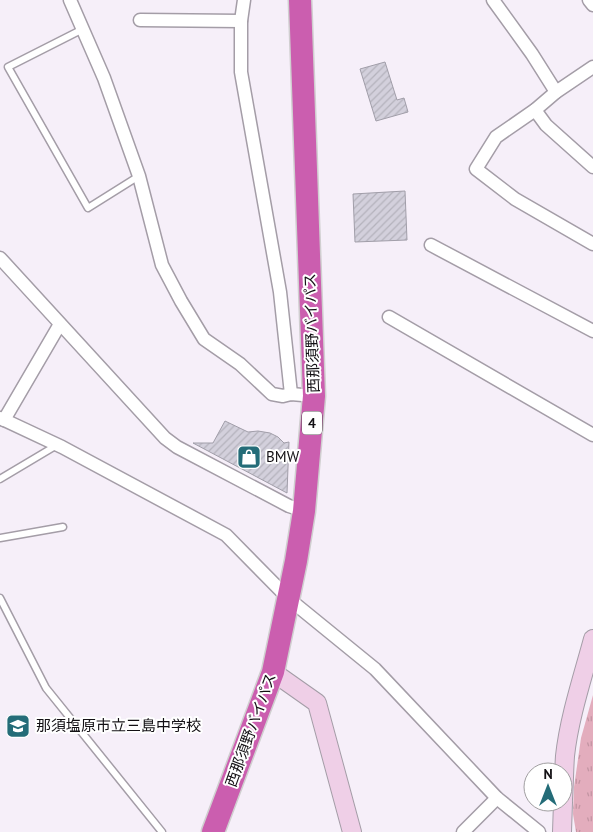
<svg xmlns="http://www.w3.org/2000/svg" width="593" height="832" font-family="'PT Sans','Noto Sans JP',sans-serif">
  <defs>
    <pattern id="park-tufts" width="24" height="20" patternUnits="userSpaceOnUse" patternTransform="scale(1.25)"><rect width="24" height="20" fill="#e3adbd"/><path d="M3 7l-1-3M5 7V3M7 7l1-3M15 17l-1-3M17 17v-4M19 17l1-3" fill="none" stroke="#c294a2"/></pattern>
    <pattern id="building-hatch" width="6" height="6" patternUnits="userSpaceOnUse" patternTransform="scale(1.25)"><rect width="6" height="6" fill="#d3d0dc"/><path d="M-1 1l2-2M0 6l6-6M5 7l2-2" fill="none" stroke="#b4b2bc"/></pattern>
  </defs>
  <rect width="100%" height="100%" fill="#f6eff9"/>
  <polygon fill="url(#park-tufts)" points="593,695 593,832 576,832 573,814 574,787 581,738"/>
  <g fill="url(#building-hatch)" stroke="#a19ea9">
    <polygon points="385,62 397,100 404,98 408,112 376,121 360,69"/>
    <polygon points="405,191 407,240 355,242 353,194"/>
    <polygon points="225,421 248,432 258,431 270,433 278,437 284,443 289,442 287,493 193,443 213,443"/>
  </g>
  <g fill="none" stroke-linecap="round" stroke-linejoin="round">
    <g stroke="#a49da7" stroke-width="9">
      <g id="lane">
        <polyline points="83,29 8,67 88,208 139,176"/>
        <polyline points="0,479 57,445"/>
        <polyline points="0,538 63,527"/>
        <polyline points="0,598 46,688 162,832"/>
      </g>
    </g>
    <g stroke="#a49da7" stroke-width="15">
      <g id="street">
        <polyline points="70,0 104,78 139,176 162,265 181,301 204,339 240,364 272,394 283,396 291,394 314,396"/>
        <polyline points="244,0 241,21 241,72 280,292 291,394"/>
        <polyline points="493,0 532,54 556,92"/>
        <polyline points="589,0 593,5"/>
        <polyline points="140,20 241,21"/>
        <polyline points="593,67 556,92 535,110 496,137 476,169 515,199 593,244"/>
        <polyline points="535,110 546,125 593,167"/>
        <polyline points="431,245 593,331"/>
        <polyline points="0,258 165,438 177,447 289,506 304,511"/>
        <polyline points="389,317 593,435"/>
        <polyline points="0,418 62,447 226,535 289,599 375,669 497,798 539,832"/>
        <polyline points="4,420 60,324"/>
        <polyline points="463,832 497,798"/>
      </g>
    </g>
    <g stroke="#a49da7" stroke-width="20">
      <g id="secondary">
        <polyline points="273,672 317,703 352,832"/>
        <path d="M563,799C564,785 564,770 565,756C569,718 583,676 593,639"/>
        <polyline points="562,832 563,802"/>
      </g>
    </g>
    <g stroke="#d0cfd0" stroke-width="25">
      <polyline id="highway" points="213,832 273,672 296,561 304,511 314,396 300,0"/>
    </g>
    <use href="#lane" stroke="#fff" stroke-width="6"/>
    <use href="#street" stroke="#fff" stroke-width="12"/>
    <use href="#secondary" stroke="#efcfe7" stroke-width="18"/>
    <use href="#highway" stroke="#cb5eaf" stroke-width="22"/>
  </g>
  <defs>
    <g id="shop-square" transform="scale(1.25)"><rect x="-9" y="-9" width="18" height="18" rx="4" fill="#246c78" stroke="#fff"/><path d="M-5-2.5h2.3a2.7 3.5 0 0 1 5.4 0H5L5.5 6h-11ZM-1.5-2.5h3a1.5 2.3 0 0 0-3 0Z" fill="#fff"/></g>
    <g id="school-square" transform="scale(1.25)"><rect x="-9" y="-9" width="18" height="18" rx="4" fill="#246c78" stroke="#fff"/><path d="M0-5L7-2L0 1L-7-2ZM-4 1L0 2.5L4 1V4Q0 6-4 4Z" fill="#fff"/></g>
  </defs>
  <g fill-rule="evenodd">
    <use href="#shop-square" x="249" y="457"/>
    <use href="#school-square" x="18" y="726"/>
  </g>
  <g text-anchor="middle" stroke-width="4" stroke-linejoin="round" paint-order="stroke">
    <rect fill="#fff" stroke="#5a585a" stroke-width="1" x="302" y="411.5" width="20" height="23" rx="4"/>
    <g font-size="14" font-weight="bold" fill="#131014">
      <text x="312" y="428">4</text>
    </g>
    <g font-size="15" fill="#131014" stroke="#fff">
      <text transform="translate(312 333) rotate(-92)" y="5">西那須野バイパス</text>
      <text transform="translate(251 730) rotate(-70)" y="5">西那須野バイパス</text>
    </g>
    <g font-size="15" fill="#131014" stroke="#fff" text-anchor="start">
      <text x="266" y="462">BMW</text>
      <text x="36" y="731">那須塩原市立三島中学校</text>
    </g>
  </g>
  <g transform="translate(548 787)"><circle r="24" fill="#ffffff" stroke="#a19fa1"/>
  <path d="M0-4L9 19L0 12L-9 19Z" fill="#246c78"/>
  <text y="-8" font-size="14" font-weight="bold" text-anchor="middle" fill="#131014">N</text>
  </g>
</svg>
